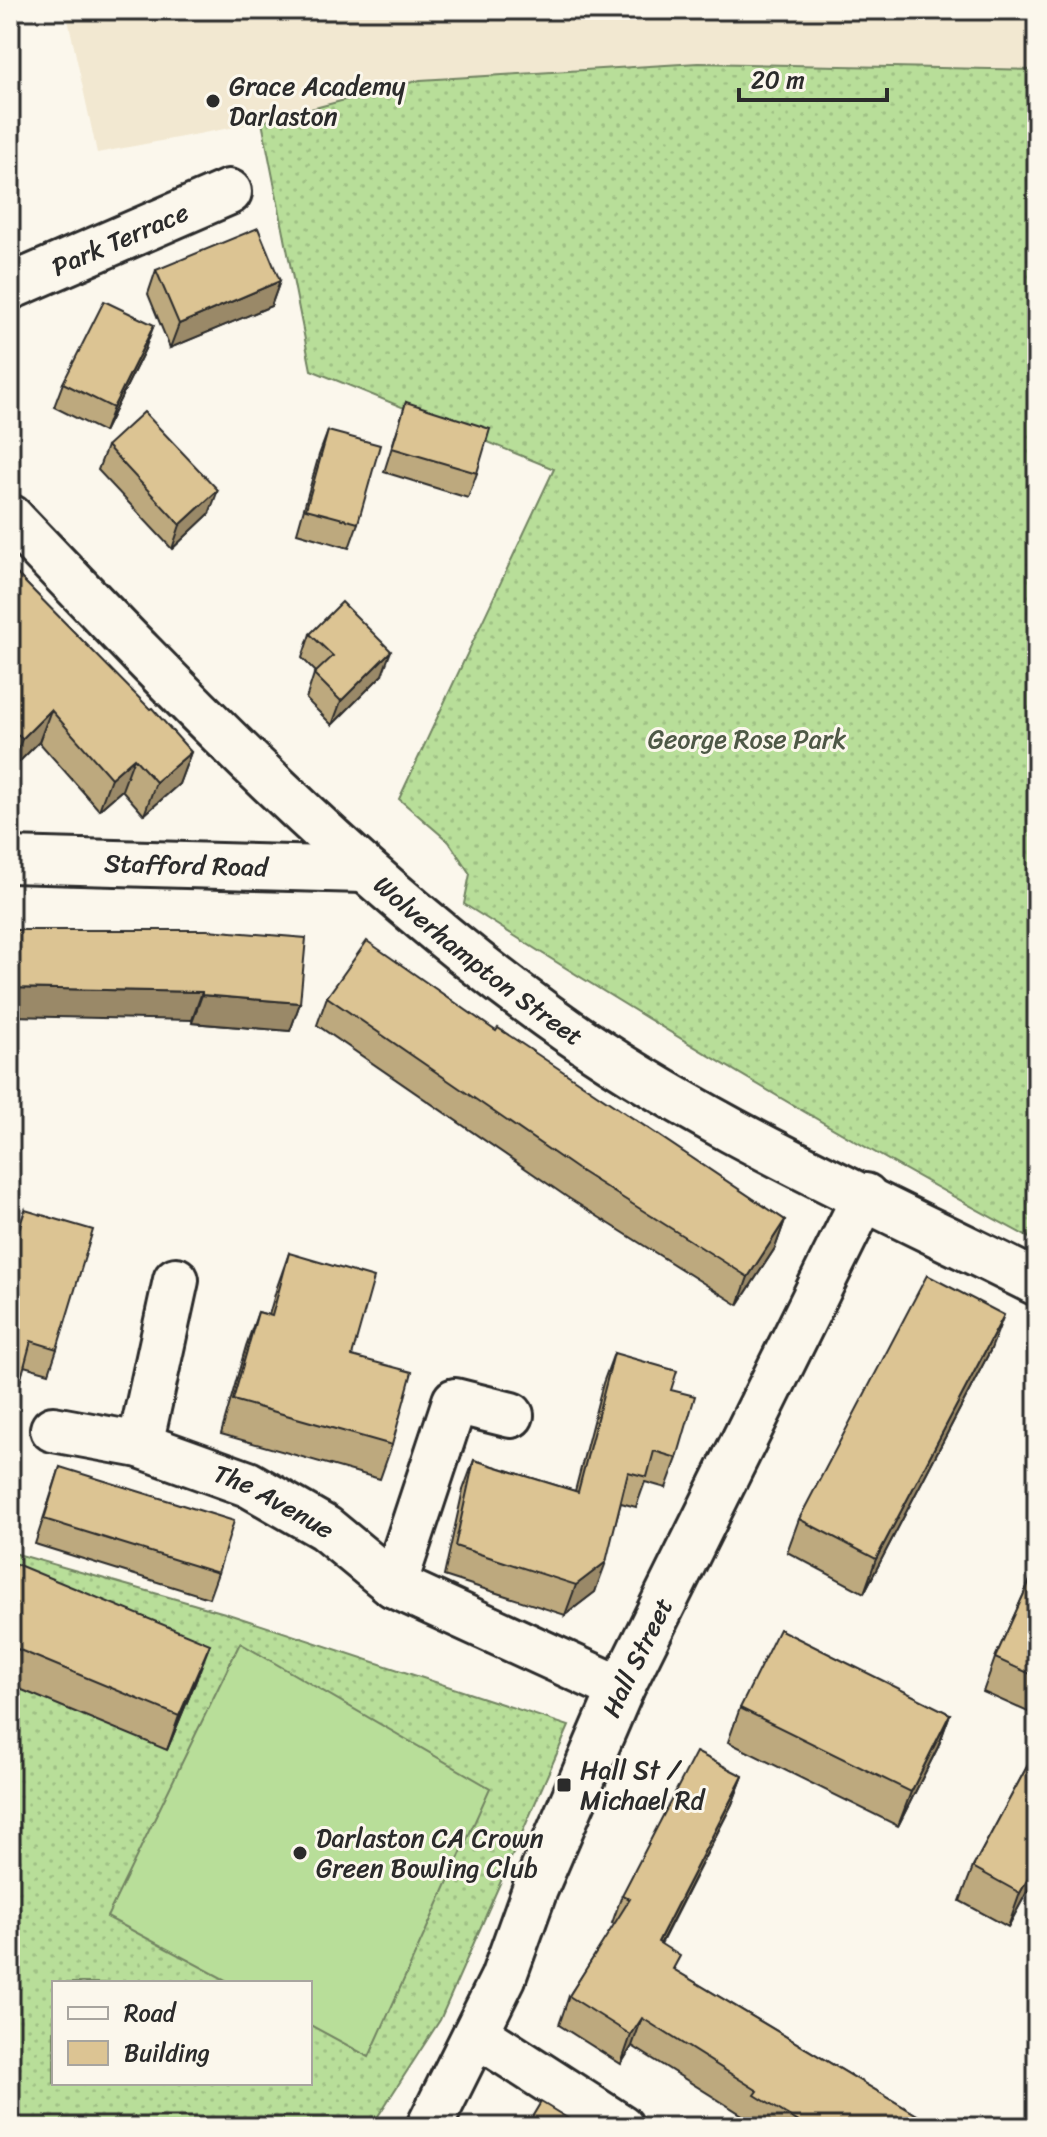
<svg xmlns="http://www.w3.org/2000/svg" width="1047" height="2137" font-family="Sriracha,sans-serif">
  <defs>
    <pattern id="grass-dots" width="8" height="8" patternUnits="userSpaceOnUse" patternTransform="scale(2)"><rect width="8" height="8" fill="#b8de99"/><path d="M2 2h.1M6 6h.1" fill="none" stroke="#9ebf84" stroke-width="1.8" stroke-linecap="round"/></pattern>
  </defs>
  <rect width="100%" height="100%" fill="#fbf7ec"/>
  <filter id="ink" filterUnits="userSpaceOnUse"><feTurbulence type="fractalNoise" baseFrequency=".0125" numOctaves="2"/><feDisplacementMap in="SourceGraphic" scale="16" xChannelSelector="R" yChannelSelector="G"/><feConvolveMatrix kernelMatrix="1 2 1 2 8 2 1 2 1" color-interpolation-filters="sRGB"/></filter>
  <g filter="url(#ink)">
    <polygon fill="#f2e8d1" points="66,10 1037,10 1037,70 698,63 420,80 262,122 97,153"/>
    <g fill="url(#grass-dots)" stroke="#728462" stroke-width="2" fill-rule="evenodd">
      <path d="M698,63L1037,70V1242C841,1137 651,1023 464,904L470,874L449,842L399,799L554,469L311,370L262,122L420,80Z"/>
      <path d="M10,1552L225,1613L569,1726L440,2020L371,2127H10ZM54,1983H310V2083H54Z"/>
    </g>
    <polygon fill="#b8de99" stroke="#728462" stroke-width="2" points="240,1643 490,1788 369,2057 310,2025 310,1983 231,1983 107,1917"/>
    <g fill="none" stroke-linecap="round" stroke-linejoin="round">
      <g stroke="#2b2b2b" stroke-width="50">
        <g id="street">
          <path id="s1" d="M10,287L229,192"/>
          <path id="s2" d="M10,860L363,870"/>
          <path id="s3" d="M53,1429L140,1445L248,1484L325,1528L394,1585L621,1689"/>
          <polyline points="140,1445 176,1280"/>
          <polyline points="394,1585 455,1401 511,1415"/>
          <polyline points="478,2035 621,2127"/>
          <path id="s4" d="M429,2127L503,1978L535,1889L621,1689L865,1196"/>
        </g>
      </g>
      <g stroke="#2b2b2b" stroke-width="50">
        <g id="secondary">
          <path id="s5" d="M10,517C178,693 349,873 547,1016C697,1125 872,1200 1037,1283"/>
        </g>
      </g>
      <use href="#street" stroke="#fbf7ec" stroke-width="44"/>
      <use href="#secondary" stroke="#fbf7ec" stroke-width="44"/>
    </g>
    <g fill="#bda97e" stroke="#2b2b2b" stroke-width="2">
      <polygon points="156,270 280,281 271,306 170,348 148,294"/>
      <polygon points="145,349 104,432 54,407 63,383"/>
      <polygon points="406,402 477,473 468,498 384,472"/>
      <polygon points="328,431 358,523 349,548 297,533 319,455"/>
      <polygon points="107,446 209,514 172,549 98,470"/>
      <polygon points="10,567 191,752 179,784 144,815 122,790 99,810 39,742 10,771"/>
      <polygon points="310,634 382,675 332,725 306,699 314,674 316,672 302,658"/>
      <polygon points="10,930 300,1003 290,1031 192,1023 192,1020"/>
      <polygon points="327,997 496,1031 785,1220 775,1248 738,1305 567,1197 317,1025"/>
      <polygon points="25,1210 57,1349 49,1373 24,1366 10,1419 10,1254"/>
      <polygon points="289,1253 352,1356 392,1445 380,1479 221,1434 246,1346 258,1312 269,1315 277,1287"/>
      <polygon points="991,1349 864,1593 787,1552 799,1519"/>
      <polygon points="614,1353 671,1390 677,1458 666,1488 645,1482 636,1507 621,1503 595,1592 565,1615 444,1576 463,1490 474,1460 575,1491 603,1383"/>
      <polygon points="60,1467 218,1573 209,1598 35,1544"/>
      <polygon points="1037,1565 1037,1716 983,1692 995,1658"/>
      <polygon points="10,1580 197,1678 167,1750 10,1685"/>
      <polygon points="740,1708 950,1714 938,1747 898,1826 728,1742"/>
      <polygon points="1037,1748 1037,1878 1035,1877 1008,1927 960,1901 973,1867"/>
      <polygon points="743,1776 732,1804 661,1944 675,1970 937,2127 750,2127 745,2124 747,2118 632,2046 621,2064 559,2025 569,1996 615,1924 612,1923 622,1895"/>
    </g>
    <g fill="#9a8967" stroke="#2b2b2b" stroke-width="2">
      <polygon points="280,281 271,306 170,348 179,324"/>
      <polygon points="154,325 145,349 104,432 113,408"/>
      <polygon points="218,490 209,514 172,549 180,525"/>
      <polygon points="391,651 382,675 332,725 341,701"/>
      <polygon points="51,710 39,742 10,771 22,739"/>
      <polygon points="191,752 179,784 144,815 156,782"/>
      <polygon points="134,758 122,790 99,810 111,778"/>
      <polygon points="10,988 202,992 192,1020 10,1016"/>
      <polygon points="202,995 300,1003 290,1031 192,1023"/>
      <polygon points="785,1220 775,1248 738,1305 748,1277"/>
      <polygon points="1004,1315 991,1349 864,1593 876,1559"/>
      <polygon points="606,1562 595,1592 565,1615 576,1585"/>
      <polygon points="210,1644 197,1678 167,1750 179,1716"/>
      <polygon points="950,1714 938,1747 898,1826 911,1792"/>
      <polygon points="743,1776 732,1804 647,1970 658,1942"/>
      <polygon points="1037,1862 1037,1872 1035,1877 1008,1927 1020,1893"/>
      <polygon points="642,2018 632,2046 621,2064 631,2035"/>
    </g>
    <g fill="#dcc493" stroke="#2b2b2b" stroke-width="2">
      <polygon points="258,228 280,281 179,324 156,270"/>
      <polygon points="104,301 154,325 113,408 63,383"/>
      <polygon points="406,402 490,429 477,473 392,448"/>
      <polygon points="144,412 218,490 180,525 107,446"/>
      <polygon points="328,431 380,445 358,523 306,509"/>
      <polygon points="10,567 150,709 152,708 191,752 156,782 134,758 111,778 51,710 22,739 10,727"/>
      <polygon points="342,602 391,651 341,701 314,674 333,656 310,634"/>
      <polygon points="10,930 207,930 306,938 300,1003 202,995 202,992 10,988"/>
      <polygon points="367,941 496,1031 498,1028 785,1220 748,1277 577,1169 327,997"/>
      <polygon points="25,1210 93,1230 57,1349 31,1341 10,1419 10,1259"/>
      <polygon points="289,1253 374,1278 352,1356 412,1372 392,1445 233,1400 258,1312 272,1316"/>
      <polygon points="927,1275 1004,1315 876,1559 799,1519"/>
      <polygon points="614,1353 677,1371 671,1390 695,1396 677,1458 654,1451 647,1477 628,1472 606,1562 576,1585 455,1546 474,1460 578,1492"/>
      <polygon points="60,1467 234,1521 218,1573 44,1519"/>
      <polygon points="16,1564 210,1644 179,1716 10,1646 10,1580"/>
      <polygon points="1037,1565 1037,1677 995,1658"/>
      <polygon points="779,1629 950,1714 911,1792 740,1708"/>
      <polygon points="1037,1748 1037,1862 1020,1893 973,1867"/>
      <polygon points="696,1752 743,1776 658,1942 680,1956 673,1969 937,2127 807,2127 755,2095 758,2091 642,2018 631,2035 569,1996 630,1899 622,1895"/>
      <polygon points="541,2102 582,2127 526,2127"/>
    </g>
  </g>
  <g fill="#2b2b2b" stroke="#fbf7ec" stroke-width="3">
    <circle cx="213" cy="101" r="8"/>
    <rect x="556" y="1777" width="16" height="16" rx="4"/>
    <circle cx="300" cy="1853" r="8"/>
  </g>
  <g text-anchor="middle" stroke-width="6" stroke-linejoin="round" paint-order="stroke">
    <g font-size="26" fill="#2b2b2b" stroke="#fbf7ec" text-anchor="start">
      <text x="229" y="95">Grace Academy<tspan x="229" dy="30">Darlaston</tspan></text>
      <text x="580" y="1779">Hall St /<tspan x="580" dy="30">Michael Rd</tspan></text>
      <text x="316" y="1847">Darlaston CA Crown<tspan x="316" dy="30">Green Bowling Club</tspan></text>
    </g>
    <g font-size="26" fill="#2b2b2b" stroke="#fbf7ec">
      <text dy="9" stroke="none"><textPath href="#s1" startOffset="120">Park Terrace</textPath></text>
      <text dy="9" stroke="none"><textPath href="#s2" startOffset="176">Stafford Road</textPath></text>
      <text dy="9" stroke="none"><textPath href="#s5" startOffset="646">Wolverhampton Street</textPath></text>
      <text dy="9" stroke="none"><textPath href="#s3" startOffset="234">The Avenue</textPath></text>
      <text dy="9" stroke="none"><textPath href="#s4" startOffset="514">Hall Street</textPath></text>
    </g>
    <g font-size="26" fill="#4e5846" stroke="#fbf7ec">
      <text x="747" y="748">George Rose Park</text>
    </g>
  </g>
  <rect width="1047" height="2137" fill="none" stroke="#fbf7ec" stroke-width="40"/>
  <rect x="20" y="20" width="1007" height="2097" fill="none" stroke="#2b2b2b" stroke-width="3" filter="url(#ink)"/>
  <rect x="52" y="1981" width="260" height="104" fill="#fbf7ec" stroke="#a8a59f" stroke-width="2"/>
  <rect x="68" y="2007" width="40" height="12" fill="#fbf7ec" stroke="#a8a59f" stroke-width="2"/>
  <text x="124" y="2021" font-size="24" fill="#2b2b2b">Road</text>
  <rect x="68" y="2041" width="40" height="24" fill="#dcc493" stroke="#a8a59f" stroke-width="2"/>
  <text x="124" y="2061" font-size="24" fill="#2b2b2b">Building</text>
  <path d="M739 88v12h148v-12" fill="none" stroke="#2b2b2b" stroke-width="4"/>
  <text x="751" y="88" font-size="24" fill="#2b2b2b" stroke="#fbf7ec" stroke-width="6" paint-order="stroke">20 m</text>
</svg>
